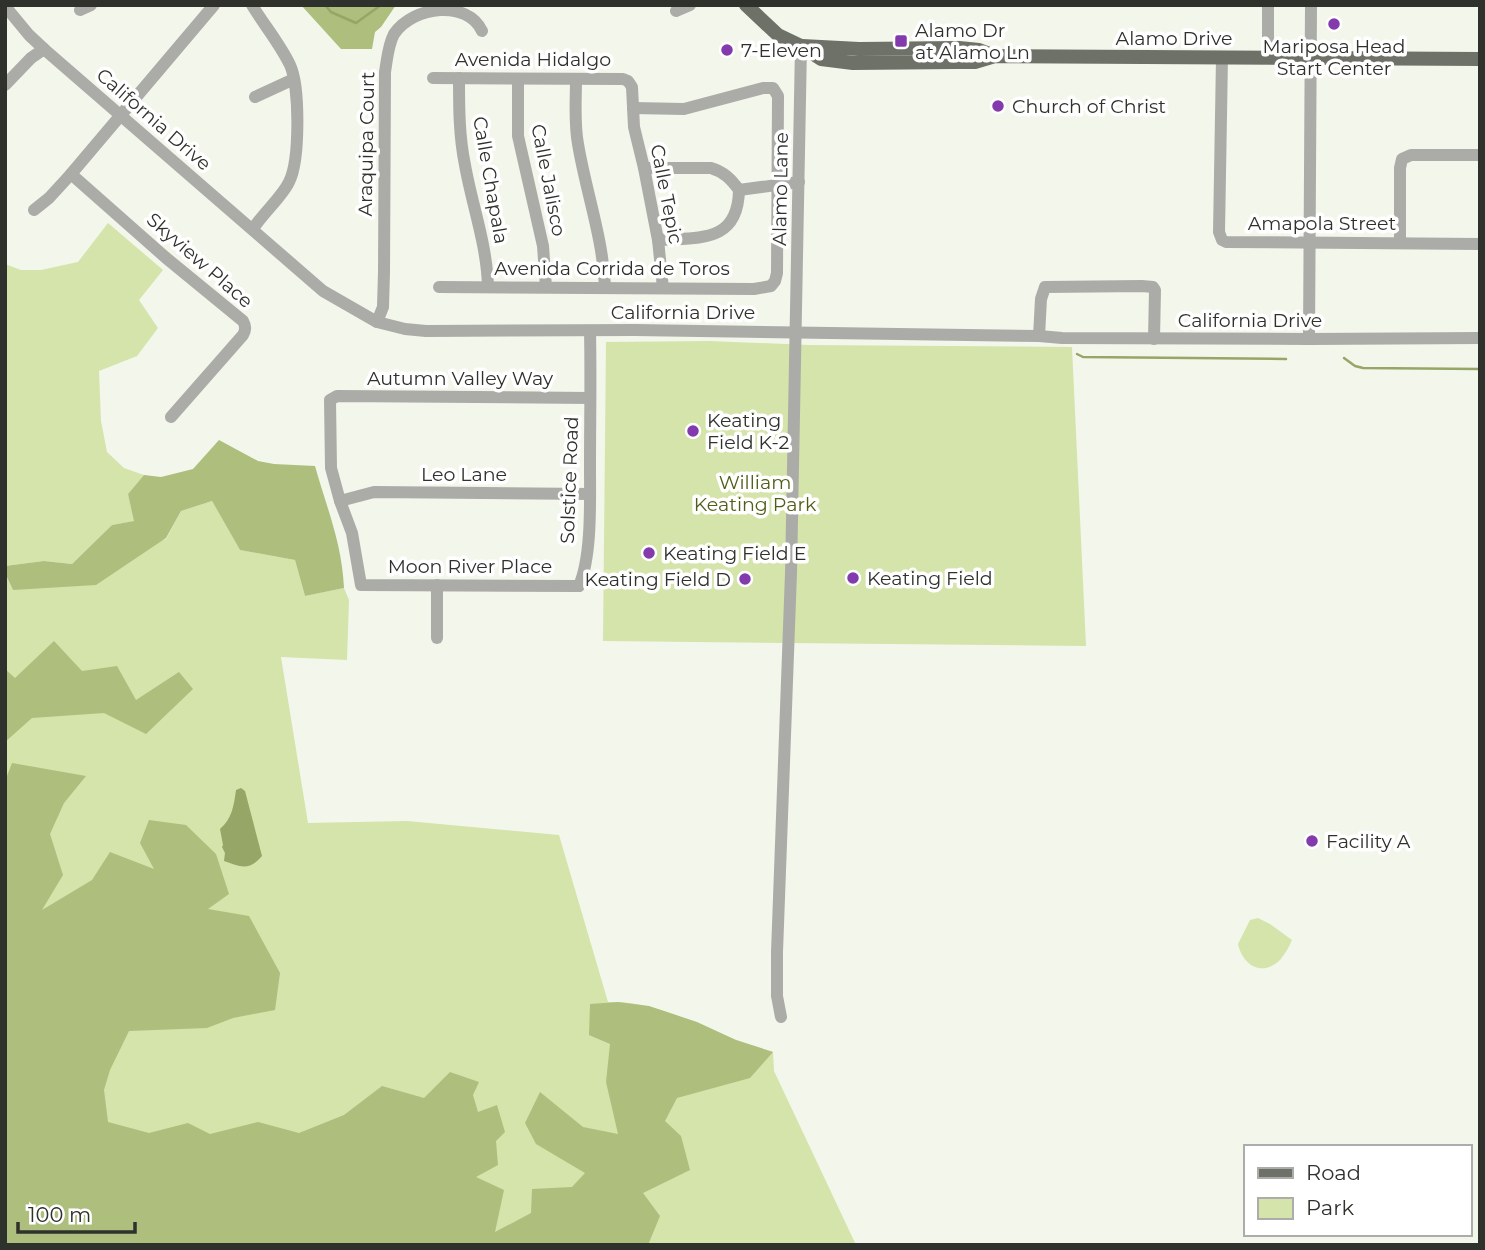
<svg xmlns="http://www.w3.org/2000/svg" width="1485" height="1250" font-family="Montserrat,sans-serif">
  <rect width="100%" height="100%" fill="#f3f6eb"/>
  <g fill="#d4e4ab">
    <polygon points="108,223 163,270 139,300 158,328 137,356 99,371 101,421 107,452 124,468 144,475 128,494 135,521 112,525 72,564 44,561 5,566 5,264 21,270 41,270 78,262"/>
    <polygon points="709,341 809,345 1072,347 1086,646 603,641 606,342"/>
    <path d="M212,501L240,550L295,560L305,596L344,588L349,600L347,660L281,657L308,823L407,821L559,835L608,1002C654,1000 695,1024 736,1040C748,1044 761,1048 773,1052L774,1071L856,1245H5V573L13,590L166,539L181,511Z"/>
    <path d="M1258,918L1270,924L1292,940C1289,947 1285,954 1280,960C1262,977 1243,966 1238,944L1250,920Z"/>
  </g>
  <g fill="#adbe7d">
    <polygon points="301,5 396,5 381,27 375,32 372,49 341,49"/>
    <path d="M219,440L258,461L274,464L315,466C327,509 342,543 344,588L305,596L295,560L240,550L212,501L181,511L166,538L96,585L13,590L5,573V566L44,561L72,564L112,525L134,521L128,494L144,475L161,477L193,469Z"/>
    <polygon points="54,641 82,671 117,666 136,700 179,672 193,689 146,734 104,713 32,718 5,742 5,669 15,678"/>
    <polygon points="12,763 86,776 64,803 50,834 63,875 42,910 92,880 110,852 154,869 140,843 149,820 186,825 216,854 229,894 208,909 249,916 280,973 275,1010 233,1018 207,1028 129,1031 110,1070 104,1090 108,1122 149,1133 188,1123 210,1134 258,1122 299,1133 344,1115 382,1086 424,1098 450,1072 479,1082 473,1095 478,1112 497,1105 505,1132 496,1141 498,1165 476,1177 504,1190 495,1232 531,1213 532,1189 572,1187 585,1173 536,1144 525,1123 540,1092 583,1127 618,1134 606,1082 610,1044 589,1035 590,1004 618,1002 649,1006 697,1022 736,1040 773,1052 750,1078 677,1098 665,1121 681,1136 690,1170 643,1193 660,1216 648,1245 5,1245 5,781"/>
  </g>
  <path fill="#96a666" d="M241,788L245,791L262,856C249,871 241,867 224,861L225,853L222,847L223,845L220,829C232,819 234,805 236,790Z"/>
  <g fill="none" stroke-linecap="round" stroke-linejoin="round">
    <g stroke="#96a666" stroke-width="2.5">
      <polyline points="325,5 331,12 356,23 381,5"/>
      <polyline points="1077,354 1083,357 1286,359"/>
      <polyline points="1344,358 1355,366 1363,368 1480,369"/>
    </g>
    <g stroke="#abaca8" stroke-width="12">
      <path d="M252,5C264,25 280,44 290,65C300,86 300,161 289,182C282,197 263,213 253,229"/>
      <polyline points="1268,5 1268,58"/>
      <polyline points="5,6 29,35 44,49 323,291 377,322 405,329 426,331 635,330 1039,336 1062,338 1309,339 1480,338"/>
      <polyline points="80,10 91,5"/>
      <polyline points="676,11 690,5"/>
      <polyline points="1222,58 1219,232 1222,240 1226,242 1480,244"/>
      <polyline points="433,78 623,79 628,81 632,87 634,127 644,168 658,240 663,288"/>
      <path d="M459,78C459,107 459,136 465,165C472,205 487,245 488,287"/>
      <polyline points="518,79 518,136 543,246 546,287"/>
      <path d="M576,79C576,101 574,123 578,144C586,192 603,238 605,287"/>
      <polyline points="5,85 31,58 44,49"/>
      <polyline points="255,97 294,79"/>
      <path d="M644,168H711C724,172 731,179 739,190C738,244 698,237 658,240"/>
      <path d="M71,174L165,257L243,321C246,326 246,330 243,335L171,417"/>
      <polyline points="739,190 799,182"/>
      <polyline points="34,210 49,198 71,174 214,5"/>
      <polyline points="1400,243 1400,168 1402,159 1411,155 1480,155"/>
      <polyline points="439,287 754,289 771,286 775,281 777,273 778,96 773,88 763,88 684,109 633,108"/>
      <path d="M377,322L383,307L384,272L385,72C387,60 388,45 394,34C414,5 468,0 482,31"/>
      <path d="M590,331C591,376 590,422 590,467C590,501 592,556 579,586L361,585L352,533L340,501L331,468L330,400L337,396L590,398"/>
      <polyline points="1039,336 1041,299 1045,287 1142,286 1153,287 1155,290 1154,339"/>
      <polyline points="1309,339 1311,5"/>
      <polyline points="340,501 374,492 590,494"/>
      <polyline points="437,638 437,585"/>
      <polyline points="781,1017 777,996 777,952 791,573 801,46"/>
    </g>
    <g stroke="#6e7168" stroke-width="14">
      <polyline points="746,5 778,35 801,46 821,59 853,63 956,62 975,62 995,56 1480,59"/>
      <polyline points="802,46 859,49 959,48 979,50 995,56"/>
    </g>
  </g>
  <g fill="#823aac" stroke="#fff" stroke-width="2.5">
    <circle cx="1334" cy="24" r="7"/>
    <rect x="894" y="34" width="14" height="14" rx="3.5"/>
    <circle cx="727" cy="50" r="7"/>
    <circle cx="998" cy="106" r="7"/>
    <circle cx="693" cy="431" r="7"/>
    <circle cx="649" cy="553" r="7"/>
    <circle cx="853" cy="578" r="7"/>
    <circle cx="745" cy="579" r="7"/>
    <circle cx="1312" cy="841" r="7"/>
  </g>
  <g text-anchor="middle" stroke-width="7" stroke-linejoin="round" paint-order="stroke">
    <g font-size="19" fill="#2f312c" stroke="#fff" text-anchor="start">
      <text x="915" y="37">Alamo Dr<tspan x="915" dy="22">at Alamo Ln</tspan></text>
      <text x="1334" y="53" text-anchor="middle">Mariposa Head<tspan x="1334" dy="22">Start Center</tspan></text>
      <text x="741" y="57">7-Eleven</text>
      <text x="1012" y="113">Church of Christ</text>
      <text x="707" y="427">Keating<tspan x="707" dy="22">Field K-2</tspan></text>
      <text x="663" y="560">Keating Field E</text>
      <text x="867" y="585">Keating Field</text>
      <text x="731" y="586" text-anchor="end">Keating Field D</text>
      <text x="1326" y="848">Facility A</text>
    </g>
    <g font-size="19" fill="#2f312c" stroke="#fff">
      <text x="1174" y="45">Alamo Drive</text>
      <text x="533" y="66">Avenida Hidalgo</text>
      <text transform="translate(154 119) rotate(41)" y="7">California Drive</text>
      <text transform="translate(366 144) rotate(-89)" y="7">Araquipa Court</text>
      <text transform="translate(491 180) rotate(80)" y="7">Calle Chapala</text>
      <text transform="translate(549 180) rotate(79)" y="7">Calle Jalisco</text>
      <text transform="translate(780 189) rotate(-89)" y="7">Alamo Lane</text>
      <text transform="translate(667 194) rotate(79)" y="7">Calle Tepic</text>
      <text x="1322" y="230">Amapola Street</text>
      <text transform="translate(200 260) rotate(41)" y="7">Skyview Place</text>
      <text x="612" y="275">Avenida Corrida de Toros</text>
      <text x="683" y="319">California Drive</text>
      <text x="1250" y="327">California Drive</text>
      <text x="460" y="385">Autumn Valley Way</text>
      <text x="464" y="481">Leo Lane</text>
      <text transform="translate(569 480) rotate(-88)" y="7">Solstice Road</text>
      <text x="470" y="573">Moon River Place</text>
    </g>
    <g font-size="19" fill="#505f18" stroke="#fff">
      <text x="755" y="489">William<tspan x="755" dy="22">Keating Park</tspan></text>
    </g>
  </g>
  <rect width="1485" height="1250" fill="none" stroke="#2f312c" stroke-width="14"/>
  <rect x="1244" y="1145" width="228" height="91" fill="#ffffff" stroke="#acadab" stroke-width="2"/>
  <rect x="1258" y="1168" width="35" height="10" fill="#6e7168" stroke="#acadab" stroke-width="2"/>
  <text x="1306" y="1180" font-size="21" fill="#2f312c">Road</text>
  <rect x="1258" y="1198" width="35" height="21" fill="#d4e4ab" stroke="#acadab" stroke-width="2"/>
  <text x="1306" y="1215" font-size="21" fill="#2f312c">Park</text>
  <path d="M18 1222v10h117v-10" fill="none" stroke="#2f312c" stroke-width="3.5"/>
  <text x="28" y="1222" font-size="21" fill="#2f312c" stroke="#ffffff" stroke-width="5" paint-order="stroke">100 m</text>
</svg>
